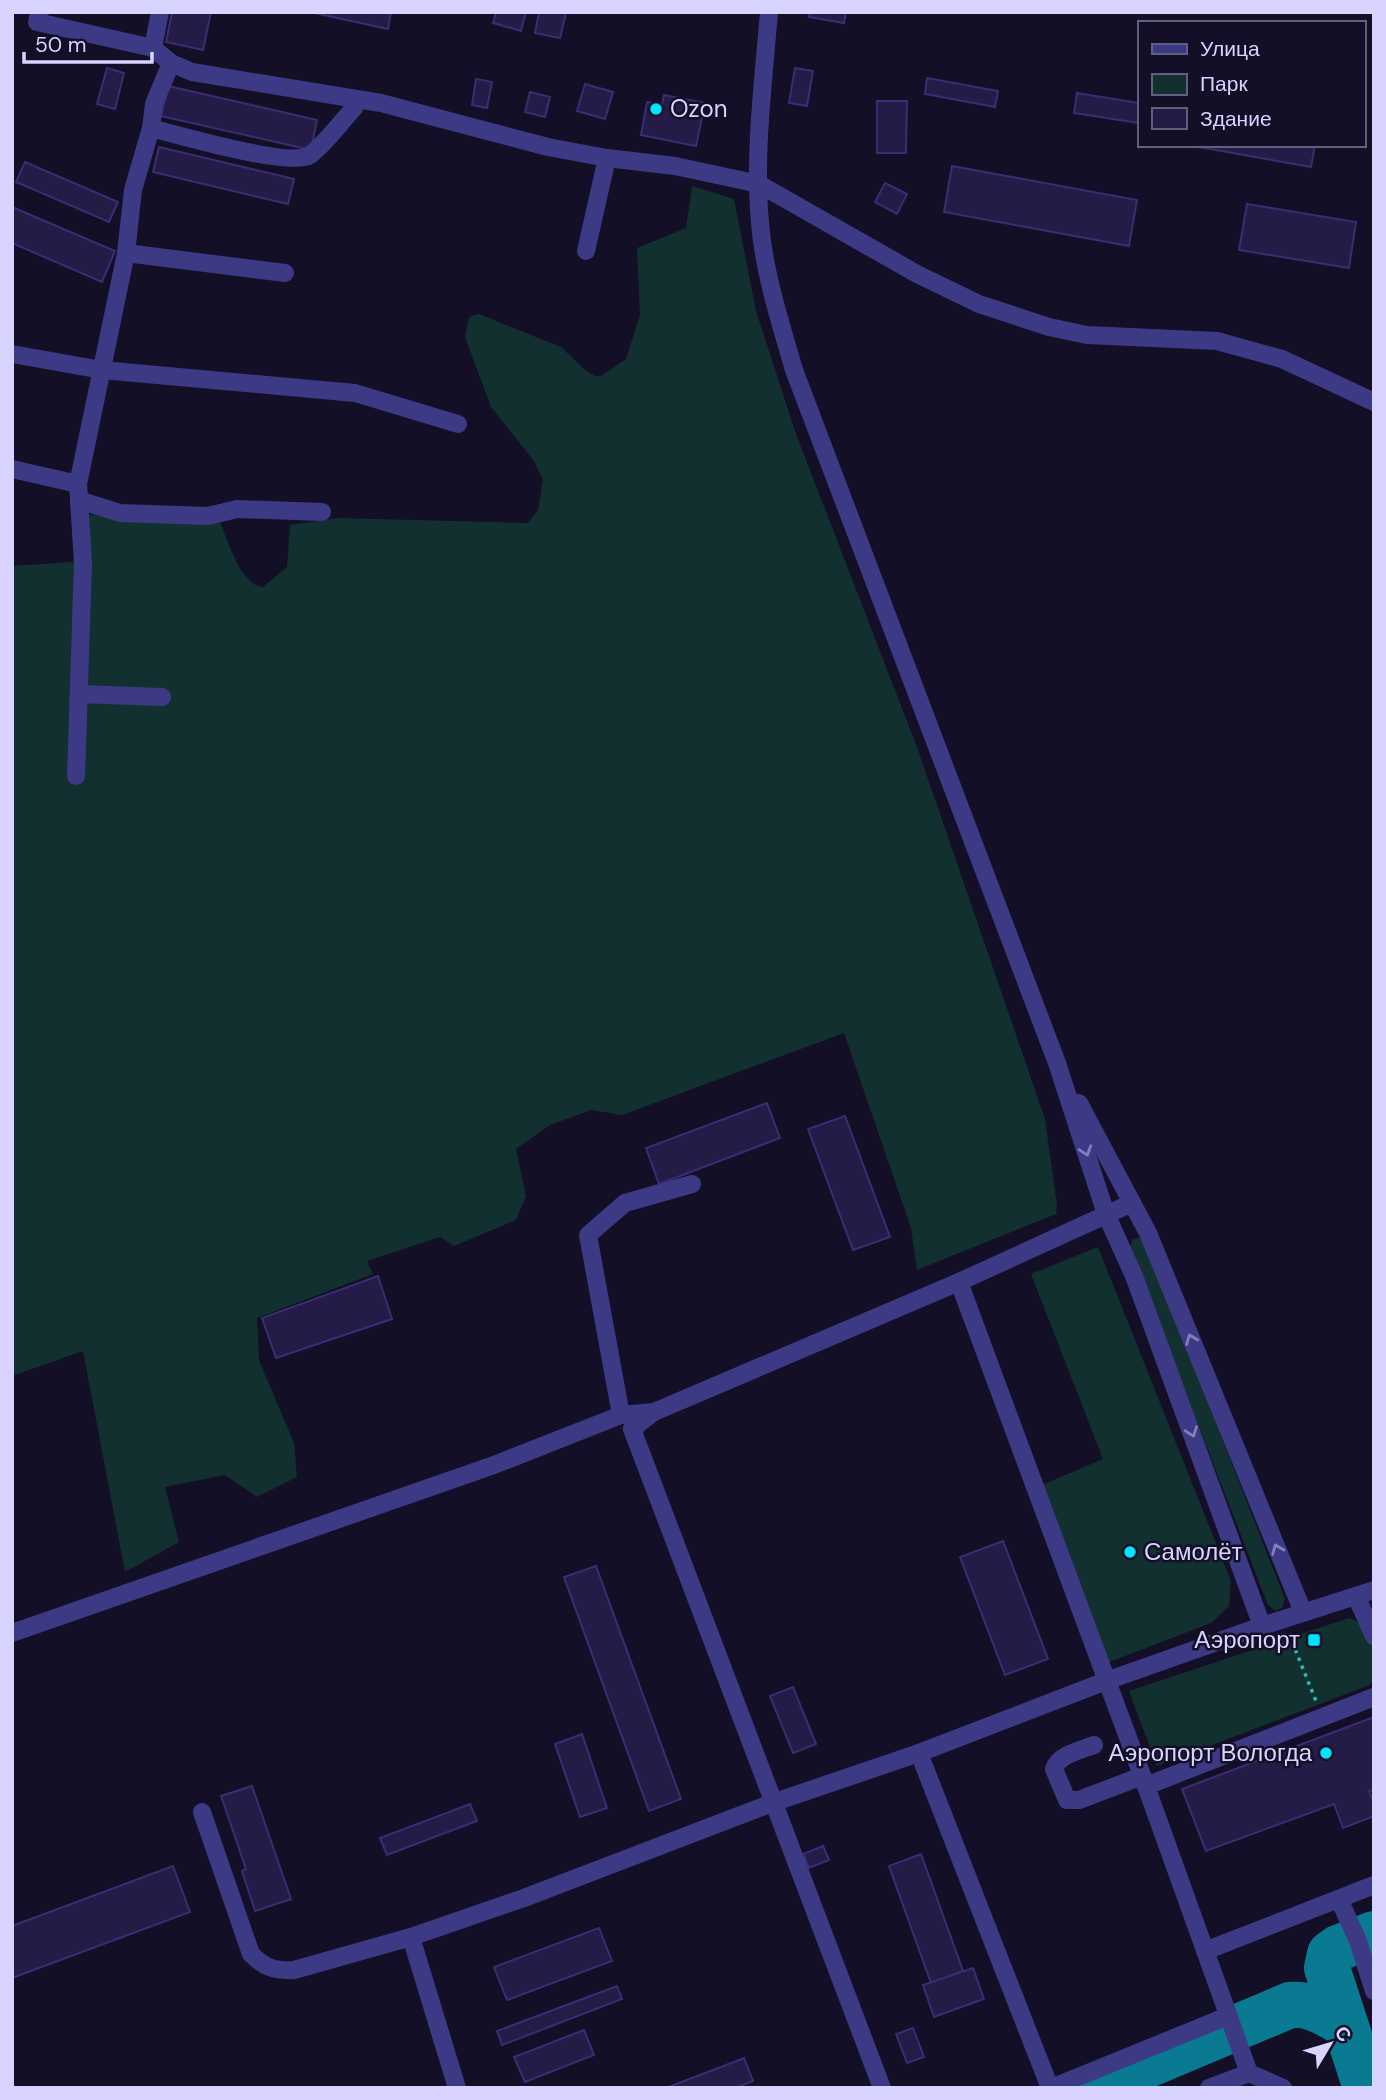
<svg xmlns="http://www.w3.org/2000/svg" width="1386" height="2100" font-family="'DM Sans',sans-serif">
  <rect width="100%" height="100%" fill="#130f26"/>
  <g fill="#12302f">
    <path d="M692,186L734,199L756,311L796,434L917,747L1045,1119L1057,1205L1056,1214L917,1270L911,1228L844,1033L622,1115L591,1110L550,1125L516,1149L526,1196L516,1220L454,1246L440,1237L367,1261L373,1274L257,1318L259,1360L294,1443L297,1477L257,1497L225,1475L165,1487L179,1542L125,1572L83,1351L12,1376V566L73,562L83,514L220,522C228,541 241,586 263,587L287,567L290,525L338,518L528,523L538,510L543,480L534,461L491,407L465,337L469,317L479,314L561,347L585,370L595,376H601L626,359L640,315L637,248L686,228Z"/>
    <polygon points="1139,1237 1145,1242 1285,1599 1282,1608 1275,1611 1268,1605 1130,1249 1132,1240"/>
    <polygon points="1098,1247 1231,1581 1229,1606 1211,1623 1107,1663 1042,1485 1103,1459 1031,1274"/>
    <path d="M1349,1618C1371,1622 1381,1667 1370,1685L1157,1766L1129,1691Z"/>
  </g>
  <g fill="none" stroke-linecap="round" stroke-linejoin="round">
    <g stroke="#0a7a92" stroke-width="46">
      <path d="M1093,2088L1290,2005C1311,2003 1327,2014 1345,2024"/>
      <polyline points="1366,2088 1327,1968 1330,1954 1338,1948 1374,1934"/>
    </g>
  </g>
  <g fill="#241b47" stroke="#3b2d73" stroke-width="2">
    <polygon points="172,12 211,12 203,50 166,42"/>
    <polygon points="310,12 391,12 388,29"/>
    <polygon points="496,12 526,12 521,31 493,23"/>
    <polygon points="539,12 566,13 560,38 535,33"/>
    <polygon points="810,12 846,12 844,23 809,17"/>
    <polygon points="107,68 124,73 115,109 97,104"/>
    <polygon points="795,68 813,71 807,106 789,103"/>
    <polygon points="927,78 998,91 995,107 925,94"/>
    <polygon points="476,79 492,82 487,108 472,105"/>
    <polygon points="585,84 613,92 605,119 577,111"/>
    <polygon points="168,86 317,120 311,150 161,116"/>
    <polygon points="530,92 550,97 545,117 525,112"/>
    <polygon points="1077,93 1139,103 1139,123 1074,113"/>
    <polygon points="664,95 705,103 696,146 641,135 647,102 662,105"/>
    <polygon points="877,101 907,101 906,153 877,153"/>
    <polygon points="1188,145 1315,145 1311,167"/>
    <polygon points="159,147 294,179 288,204 153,172"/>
    <polygon points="25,162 118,202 109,222 16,182"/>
    <polygon points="952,166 1137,200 1129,246 944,212"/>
    <polygon points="885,183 907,194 897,214 875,202"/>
    <polygon points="1247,204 1356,222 1349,268 1239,250"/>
    <polygon points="12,207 115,251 102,282 12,243"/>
    <polygon points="767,1103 780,1138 659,1184 646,1148"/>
    <polygon points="845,1116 890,1237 853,1250 808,1129"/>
    <polygon points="378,1276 392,1319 276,1358 262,1318"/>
    <polygon points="1003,1541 1048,1659 1005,1675 960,1557"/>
    <polygon points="596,1566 681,1799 649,1811 564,1577"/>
    <polygon points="793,1687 816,1744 793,1753 770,1696"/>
    <polygon points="1374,1717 1374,1790 1369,1791 1374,1803 1374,1816 1343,1828 1334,1804 1206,1851 1182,1789"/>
    <polygon points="582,1734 607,1808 580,1817 555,1744"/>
    <polygon points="252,1786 291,1899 255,1911 242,1871 246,1869 221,1796"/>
    <polygon points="470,1804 477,1821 387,1855 380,1838"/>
    <polygon points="823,1846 829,1860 809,1868 803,1854"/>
    <polygon points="921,1854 963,1971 931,1983 889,1866"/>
    <polygon points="173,1866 190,1912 12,1978 12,1926"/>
    <polygon points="599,1928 612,1961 507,2000 494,1967"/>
    <polygon points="973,1968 984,1999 934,2017 923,1985"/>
    <polygon points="617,1986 622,1999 502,2045 497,2031"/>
    <polygon points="913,2028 924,2057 907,2063 896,2034"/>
    <polygon points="584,2030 594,2055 525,2082 514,2057"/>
    <polygon points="744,2058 753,2081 735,2088 666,2088"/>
  </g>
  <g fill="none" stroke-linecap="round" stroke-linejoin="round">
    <polyline stroke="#2fb8b0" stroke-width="3.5" stroke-dasharray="3.5 5" stroke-linecap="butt" points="1289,1634 1316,1701"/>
    <g stroke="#3d3a85" stroke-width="18">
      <polyline points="39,12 37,22 153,48"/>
      <polyline points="160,12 153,48 171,63 192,72 381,103 548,147 607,158 675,166 759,184 917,274 979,304 1049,327 1087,335 1217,341 1282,359 1374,402"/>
      <path d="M769,12C763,87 752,166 762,241C768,285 782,328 794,370L1057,1063L1106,1214L1134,1276L1262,1626"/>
      <path d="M151,128C178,135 291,168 310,155C325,144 341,122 354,108L357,99"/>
      <polyline points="586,251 607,158"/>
      <polyline points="126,253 285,273"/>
      <polyline points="12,354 102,370 355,393 458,424"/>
      <polyline points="12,469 78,484"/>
      <polyline points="79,500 120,513 208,516 237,509 322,512"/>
      <polyline points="79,694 162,697"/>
      <polyline points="76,776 83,563 78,484 126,253 133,190 151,128 154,104 171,63"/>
      <polyline points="1079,1103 1148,1233 1303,1612"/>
      <polyline points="959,1282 1146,1786 1374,1697"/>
      <polyline points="621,1415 588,1235 625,1203 692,1184"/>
      <polyline points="1356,1596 1374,1636"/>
      <polyline points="12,1633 494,1465 621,1415 654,1412"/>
      <path d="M1094,1745C1081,1750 1058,1755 1054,1769L1067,1800H1079L1142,1776"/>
      <polyline points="919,1753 1050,2088"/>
      <polyline points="1146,1786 1249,2073 1283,2088"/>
      <path d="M202,1812L251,1954C265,1968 275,1971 294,1970L411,1937L524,1898L772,1803L919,1753L1106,1681L1262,1626L1374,1590"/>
      <polyline points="1339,1899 1358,1941 1374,1991"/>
      <polyline points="411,1937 457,2088"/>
      <polyline points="1205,1951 1374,1885"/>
      <polyline points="882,2088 632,1429 654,1412 959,1282 1132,1203"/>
      <polyline points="1051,2088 1228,2016"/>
      <polyline points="1209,2088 1249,2073"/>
    </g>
  </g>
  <defs><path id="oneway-chevron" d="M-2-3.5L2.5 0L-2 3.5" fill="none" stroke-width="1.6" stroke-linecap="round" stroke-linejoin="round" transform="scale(1.75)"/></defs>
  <g stroke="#837fbc">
    <use href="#oneway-chevron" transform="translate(1086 1151) rotate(72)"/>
    <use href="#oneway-chevron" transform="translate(1191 1339) rotate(-112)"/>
    <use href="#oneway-chevron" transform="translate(1192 1432) rotate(70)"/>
    <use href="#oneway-chevron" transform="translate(1277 1549) rotate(-112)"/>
  </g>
  <g fill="#00e5ff" stroke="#130f26" stroke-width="2.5">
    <circle cx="656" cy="109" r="7"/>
    <circle cx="1130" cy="1552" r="7"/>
    <rect x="1307" y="1633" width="14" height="14" rx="3.5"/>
    <circle cx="1326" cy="1753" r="7"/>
  </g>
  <g text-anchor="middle" stroke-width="5" stroke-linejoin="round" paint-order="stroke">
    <g font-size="24" fill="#d9d4ff" stroke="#130f26" text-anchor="start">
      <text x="670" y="117">Ozon</text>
      <text x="1144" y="1560">Самолёт</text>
      <text x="1300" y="1648" text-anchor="end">Аэропорт</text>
      <text x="1312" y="1761" text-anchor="end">Аэропорт Вологда</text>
    </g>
  </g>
  <rect width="1386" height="2100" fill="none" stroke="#d9d4ff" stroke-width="28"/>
  <rect x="1138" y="21" width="228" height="126" fill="#130f26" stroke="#625e7d" stroke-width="2"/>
  <rect x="1152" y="44" width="35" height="10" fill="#3d3a85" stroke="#625e7d" stroke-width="2"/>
  <text x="1200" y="56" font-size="21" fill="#d9d4ff">Улица</text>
  <rect x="1152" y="74" width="35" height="21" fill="#12302f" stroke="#625e7d" stroke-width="2"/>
  <text x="1200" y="91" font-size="21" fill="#d9d4ff">Парк</text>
  <rect x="1152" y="108" width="35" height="21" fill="#241b47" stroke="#625e7d" stroke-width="2"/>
  <text x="1200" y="126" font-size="21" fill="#d9d4ff">Здание</text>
  <g transform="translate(1330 2044) rotate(52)" stroke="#130f26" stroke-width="5" paint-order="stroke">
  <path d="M0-5L12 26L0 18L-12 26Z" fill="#d9d4ff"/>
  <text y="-10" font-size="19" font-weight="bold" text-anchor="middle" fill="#d9d4ff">С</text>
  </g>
  <path d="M24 52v10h128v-10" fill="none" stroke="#d9d4ff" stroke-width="3.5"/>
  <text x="35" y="52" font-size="21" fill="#d9d4ff" stroke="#130f26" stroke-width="5" paint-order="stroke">50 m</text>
</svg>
